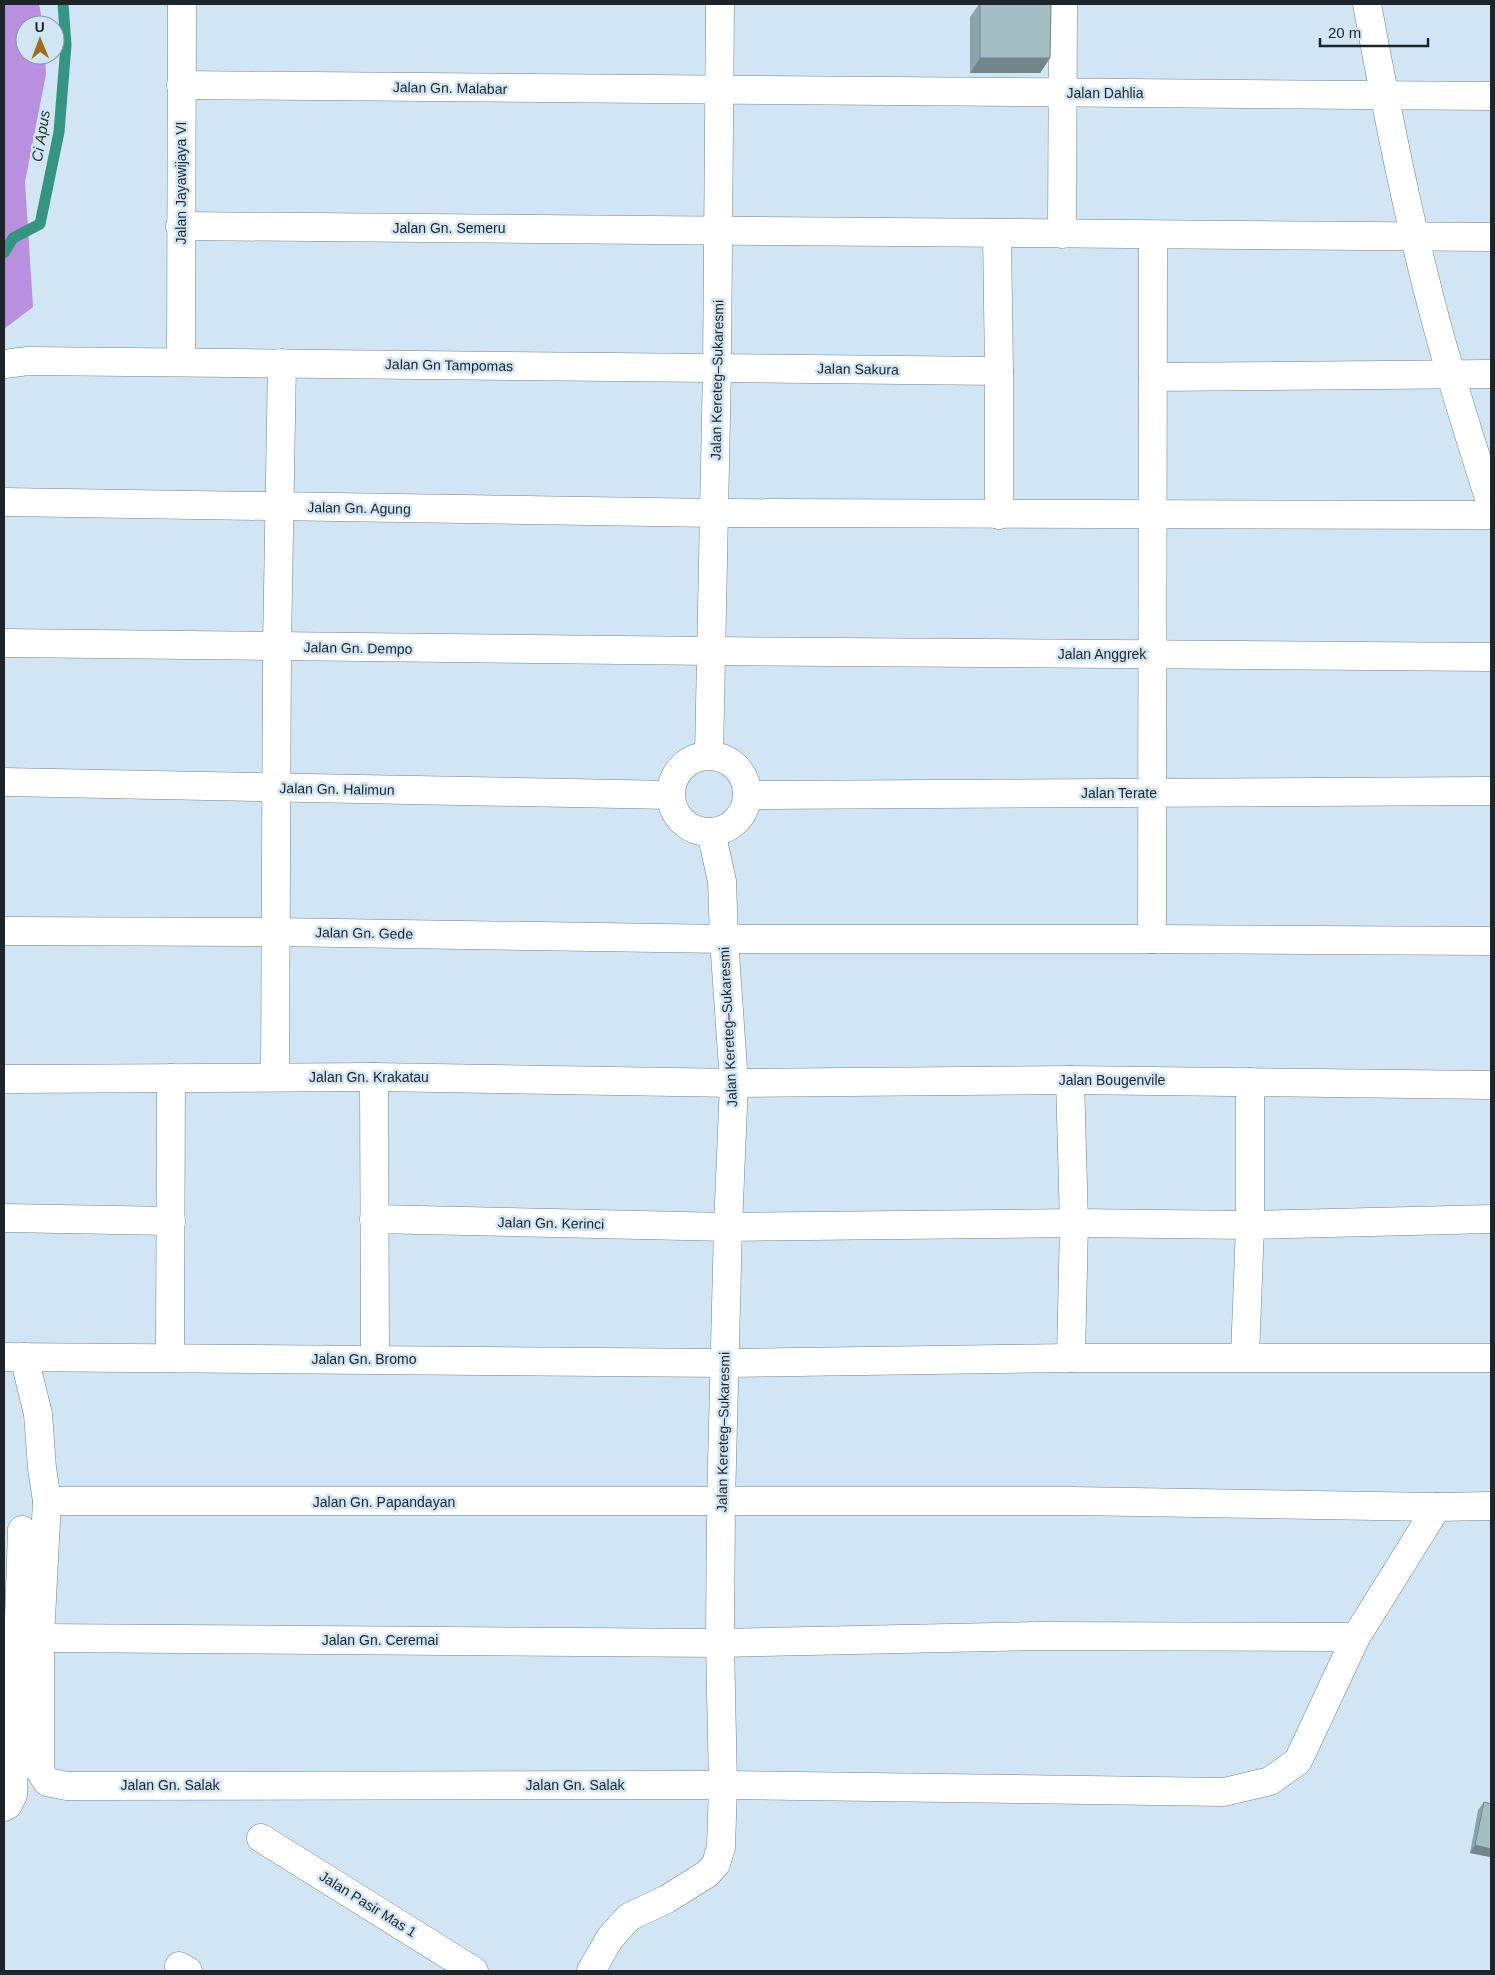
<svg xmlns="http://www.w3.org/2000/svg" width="1495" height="1975" font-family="Arial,sans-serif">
  <rect width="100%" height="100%" fill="#d1e5f5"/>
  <polygon fill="#b98fdf" points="4,4 39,4 43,25 25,25 25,55 45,55 46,74 25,182 33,307 4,329"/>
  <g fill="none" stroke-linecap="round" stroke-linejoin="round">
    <polyline stroke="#359582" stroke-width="11" points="4,253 13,238 40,224 59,132 66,45 63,4"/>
    <g stroke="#708392" stroke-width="29">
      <g id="minor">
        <path d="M1367,4C1390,128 1415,253 1451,375C1463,418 1478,462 1491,505"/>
        <polyline points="181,85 1491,96"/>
        <polyline points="180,226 1491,237"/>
        <polyline points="997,234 999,371 999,515"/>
        <polyline points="1062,234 1063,4"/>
        <polyline points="181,362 182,4"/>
        <polyline points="4,364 28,361 999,371"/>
        <polyline points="1153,377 1491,374"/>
        <polyline points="4,502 715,513 1491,515"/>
        <polyline points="4,643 712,651 1491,657"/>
        <polyline points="4,782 670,795"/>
        <polyline points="748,795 1491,791"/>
        <polyline points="4,931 276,932 724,939 1152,939 1491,941"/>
        <polyline points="1152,939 1153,235"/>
        <polyline points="275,1077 277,647 282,363"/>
        <polyline points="374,1077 375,1359"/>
        <polyline points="4,1079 374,1077 734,1083 1070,1080 1491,1085"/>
        <polyline points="1070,1080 1074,1223 1071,1358"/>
        <polyline points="4,1218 171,1221"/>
        <polyline points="374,1219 728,1227 1074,1223 1250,1225 1491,1219"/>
        <polyline points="4,1357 725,1363 1071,1358 1491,1358"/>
        <polyline points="24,1357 38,1414 42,1468 47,1501 40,1638 40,1771 47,1782 67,1786 723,1785 1224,1792 1270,1781 1298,1761 1356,1637 1437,1507"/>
        <polyline points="1245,1357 1250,1225 1250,1082"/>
        <polyline points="170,1358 171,1078"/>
        <polyline points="47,1501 1072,1501 1437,1507 1491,1506"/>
        <polyline points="40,1638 720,1643 1037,1636 1356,1637"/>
        <polyline points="4,1807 8,1805 13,1795 22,1530"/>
        <polyline points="261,1838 474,1971"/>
        <polyline points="179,1966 188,1971"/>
      </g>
    </g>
    <g stroke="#708392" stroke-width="29">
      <g id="tertiary">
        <polyline points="709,755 717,368 720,4"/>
        <circle cx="709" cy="794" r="38"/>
        <polyline points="591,1971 610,1938 629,1917 667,1899 707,1874 716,1864 721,1847 723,1785 720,1643 721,1503 728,1227 734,1083 724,939 722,881 711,832"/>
      </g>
    </g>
    <use href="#minor" stroke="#fff" stroke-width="28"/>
    <use href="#tertiary" stroke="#fff" stroke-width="28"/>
  </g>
  <g fill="#8ca4a9">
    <polygon points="979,4 1051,4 1050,58 1040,73 970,73 970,17"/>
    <polygon points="1484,1802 1490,1857 1470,1853 1478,1810"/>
  </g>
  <g fill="#728689">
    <polygon points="980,58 1050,58 1040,73 970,73"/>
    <polygon points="1475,1845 1491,1849 1491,1855 1490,1857 1470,1853"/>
  </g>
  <g fill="#a3bfc4" stroke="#728689">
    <polygon points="980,4 1051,4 1050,58 980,58"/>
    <polygon points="1484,1802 1491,1804 1491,1849 1475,1845"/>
  </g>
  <g text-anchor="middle" stroke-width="5" stroke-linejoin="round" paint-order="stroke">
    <g font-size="14" fill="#1d242a" stroke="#d1e5f5">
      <text transform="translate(450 88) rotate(1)" y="5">Jalan Gn. Malabar</text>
      <text x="1105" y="98">Jalan Dahlia</text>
      <text transform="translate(181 183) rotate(-90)" y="5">Jalan Jayawijaya VI</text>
      <text x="449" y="233">Jalan Gn. Semeru</text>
      <text transform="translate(449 365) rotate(1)" y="5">Jalan Gn Tampomas</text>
      <text transform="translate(858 369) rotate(1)" y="5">Jalan Sakura</text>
      <text transform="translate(717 380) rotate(-89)" y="5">Jalan Kereteg–Sukaresmi</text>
      <text transform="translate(359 508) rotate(1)" y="5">Jalan Gn. Agung</text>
      <text transform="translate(358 648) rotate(1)" y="5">Jalan Gn. Dempo</text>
      <text x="1102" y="659">Jalan Anggrek</text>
      <text transform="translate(337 789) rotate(1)" y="5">Jalan Gn. Halimun</text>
      <text x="1119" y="798">Jalan Terate</text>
      <text transform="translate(364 933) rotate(1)" y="5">Jalan Gn. Gede</text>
      <text transform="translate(728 1027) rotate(-93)" y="5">Jalan Kereteg–Sukaresmi</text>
      <text x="369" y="1082">Jalan Gn. Krakatau</text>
      <text x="1112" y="1085">Jalan Bougenvile</text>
      <text transform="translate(551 1223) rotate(1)" y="5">Jalan Gn. Kerinci</text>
      <text x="364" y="1364">Jalan Gn. Bromo</text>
      <text transform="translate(723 1432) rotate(-89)" y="5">Jalan Kereteg–Sukaresmi</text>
      <text x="384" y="1507">Jalan Gn. Papandayan</text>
      <text x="380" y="1645">Jalan Gn. Ceremai</text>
      <text x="170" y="1790">Jalan Gn. Salak</text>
      <text x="575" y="1790">Jalan Gn. Salak</text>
      <text transform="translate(368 1904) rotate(32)" y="5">Jalan Pasir Mas 1</text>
    </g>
    <g font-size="15" font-style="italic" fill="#203630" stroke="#d1e5f5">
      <text transform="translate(41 136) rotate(-81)" y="5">Ci Apus</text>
    </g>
  </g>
  <rect width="1495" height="1975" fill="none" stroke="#1d242a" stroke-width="10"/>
  <g transform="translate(40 40) rotate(359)"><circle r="24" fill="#d1e5f5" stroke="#8998a4"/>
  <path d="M0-4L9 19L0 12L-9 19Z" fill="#9c6e20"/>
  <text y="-8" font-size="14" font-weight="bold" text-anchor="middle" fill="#1d242a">U</text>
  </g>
  <path d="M1320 38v8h108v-8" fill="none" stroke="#1d242a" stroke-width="2.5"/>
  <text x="1328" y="38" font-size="15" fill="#1d242a" stroke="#d1e5f5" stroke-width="4" paint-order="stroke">20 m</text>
</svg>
